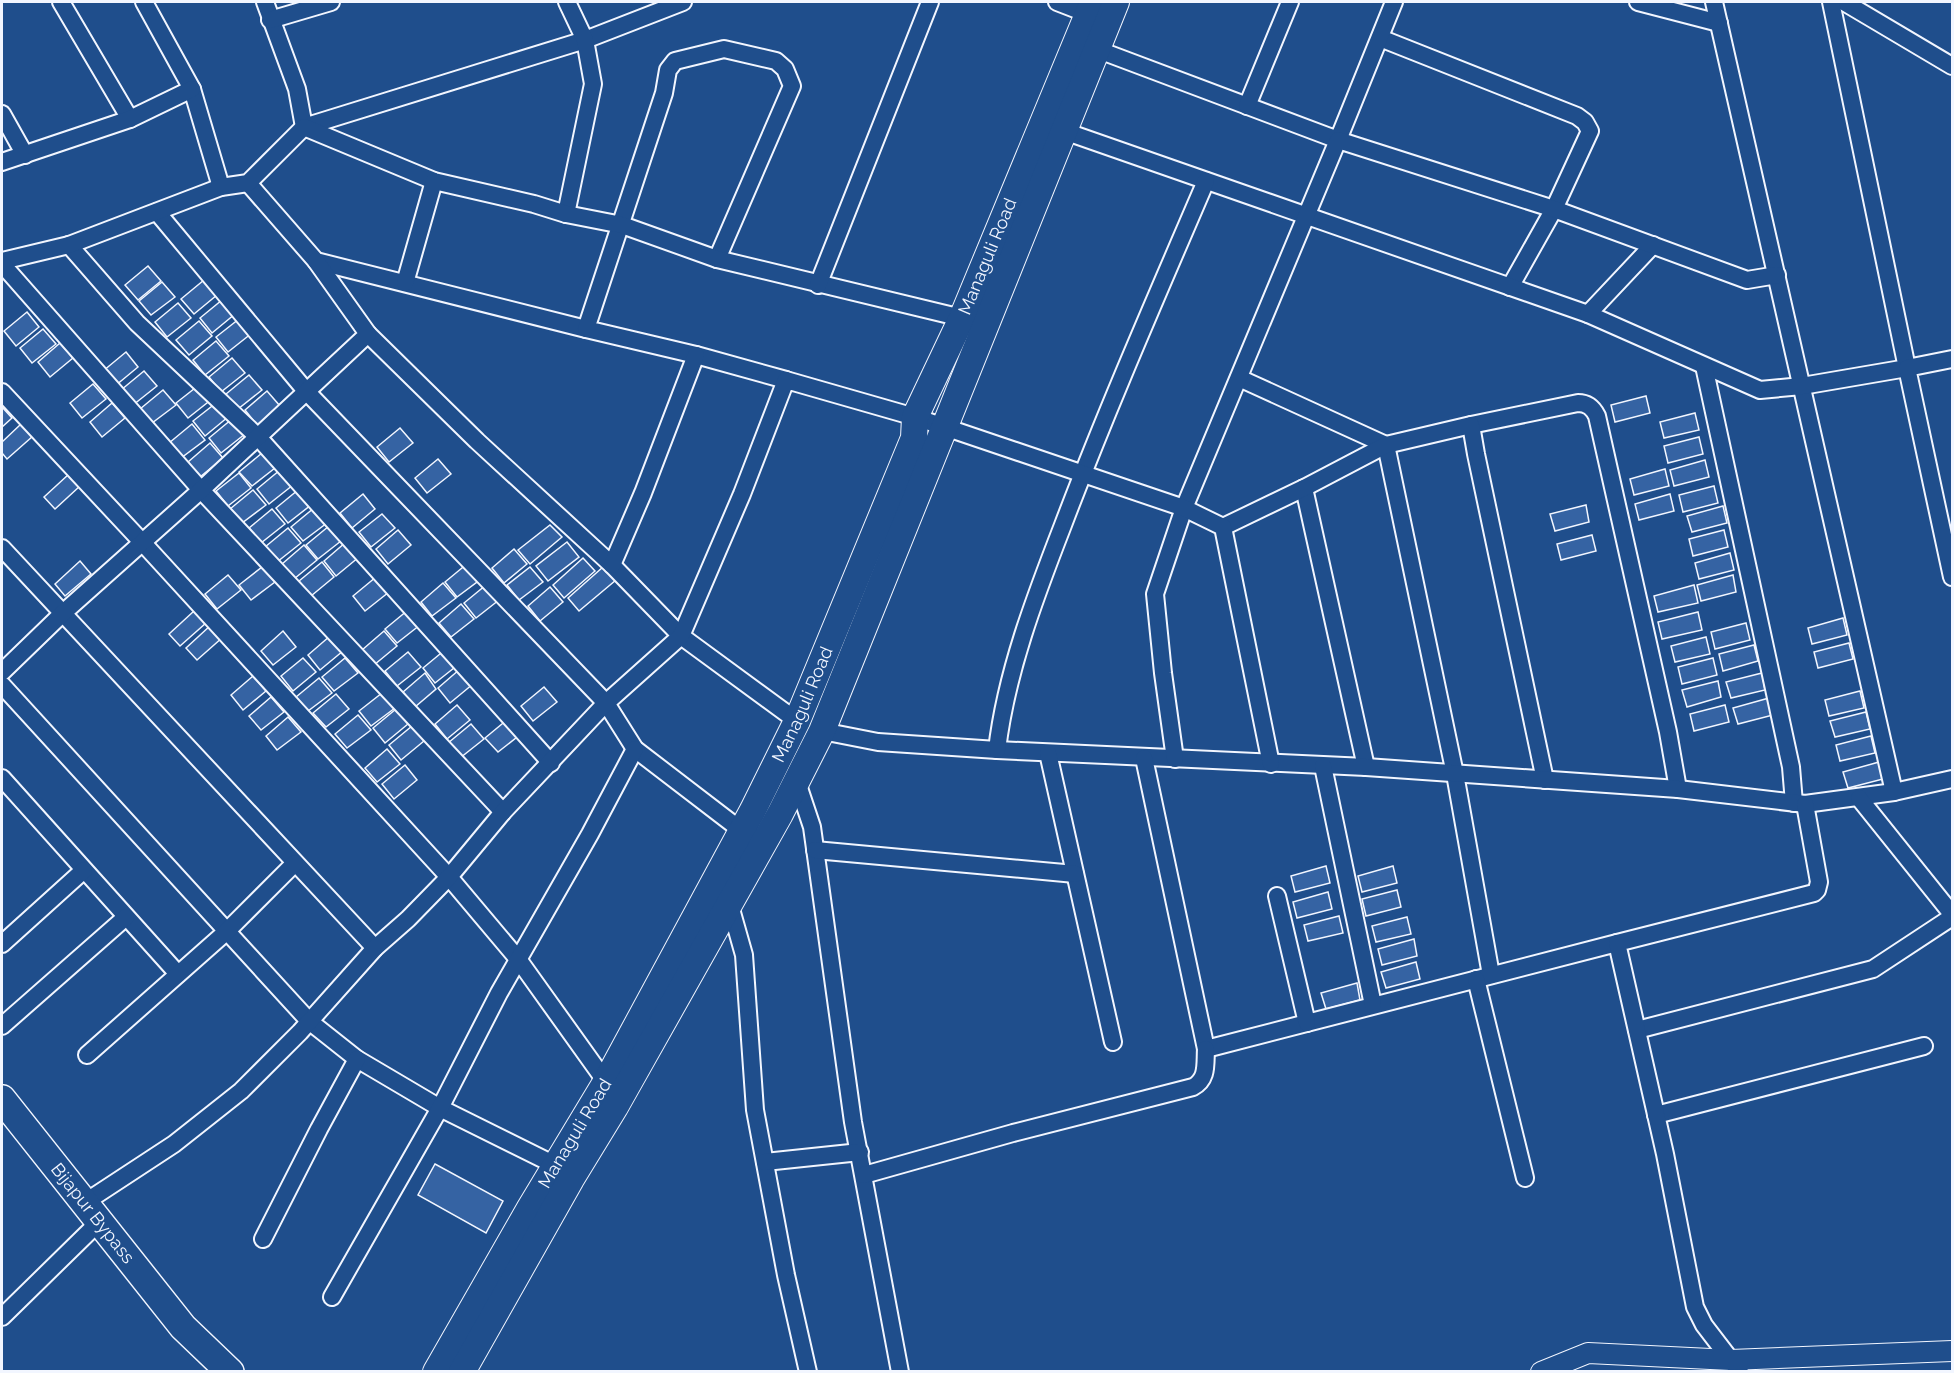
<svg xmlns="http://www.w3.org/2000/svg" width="1954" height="1373" font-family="Raleway,sans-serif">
  <rect width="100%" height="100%" fill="#1f4e8c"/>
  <g fill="#3563a3" stroke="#f2f6ff" stroke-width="1.5">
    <polygon points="148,266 161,281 138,300 125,285"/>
    <polygon points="204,280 217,295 194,314 181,299"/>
    <polygon points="162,282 175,297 151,315 139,301"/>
    <polygon points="222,300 235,314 212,333 200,318"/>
    <polygon points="178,303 191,318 167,337 155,322"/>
    <polygon points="27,312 39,327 16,346 4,331"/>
    <polygon points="239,319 252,333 228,352 216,337"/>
    <polygon points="199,321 212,336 189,355 176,340"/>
    <polygon points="43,329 56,344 32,363 20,348"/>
    <polygon points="216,341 229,356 205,375 193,360"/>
    <polygon points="60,343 73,358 50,377 38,362"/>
    <polygon points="126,352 138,367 115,386 103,371"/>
    <polygon points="232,358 245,373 221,392 209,377"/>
    <polygon points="144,371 157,386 133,405 121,390"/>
    <polygon points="249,375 262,390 238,409 226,394"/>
    <polygon points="93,384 106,399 82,418 70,403"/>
    <polygon points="199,385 212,399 188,418 176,403"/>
    <polygon points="163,390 176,405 152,423 140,409"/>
    <polygon points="267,391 280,406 257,425 245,410"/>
    <polygon points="1646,396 1650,413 1615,422 1611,405"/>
    <polygon points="112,403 125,418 102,437 90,422"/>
    <polygon points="216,403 228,417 205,436 193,421"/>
    <polygon points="2,407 12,418 2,427"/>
    <polygon points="1695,413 1699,430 1664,438 1660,422"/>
    <polygon points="232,419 245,434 221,453 209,438"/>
    <polygon points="21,424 33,436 7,459 2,453 2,442"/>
    <polygon points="192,424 205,440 181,458 169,443"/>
    <polygon points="400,428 413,443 389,462 377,447"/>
    <polygon points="1699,437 1703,454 1668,463 1664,446"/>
    <polygon points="210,443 223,458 200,477 188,462"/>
    <polygon points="262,453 275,468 252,486 239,472"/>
    <polygon points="438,459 451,474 427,493 415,478"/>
    <polygon points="1705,460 1709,477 1674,486 1670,470"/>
    <polygon points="1665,469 1669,486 1634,495 1630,479"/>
    <polygon points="280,470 293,485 269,504 257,489"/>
    <polygon points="239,473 251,488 228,506 216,491"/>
    <polygon points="69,474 80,486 55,509 44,497"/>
    <polygon points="1714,486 1718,503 1683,512 1679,495"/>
    <polygon points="253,490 266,505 242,523 230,509"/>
    <polygon points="298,490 311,505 288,523 276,508"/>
    <polygon points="363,494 375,509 352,528 340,513"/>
    <polygon points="1670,494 1674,511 1639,520 1635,504"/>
    <polygon points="1586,505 1589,522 1555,531 1550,514"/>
    <polygon points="1723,506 1727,523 1692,532 1687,516"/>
    <polygon points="314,508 327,523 303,541 291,527"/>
    <polygon points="272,509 285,524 261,543 249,528"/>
    <polygon points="382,514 395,528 371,547 359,532"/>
    <polygon points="550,525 562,537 530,564 518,550"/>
    <polygon points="329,526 341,541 318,559 306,545"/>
    <polygon points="288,528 301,543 277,562 265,547"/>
    <polygon points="398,530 411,545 388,564 376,549"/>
    <polygon points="1724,530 1728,547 1693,556 1689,539"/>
    <polygon points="1592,535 1596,551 1561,560 1557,544"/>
    <polygon points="346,542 359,557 336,576 324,561"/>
    <polygon points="567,542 579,557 548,581 536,566"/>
    <polygon points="304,545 317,560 294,579 282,564"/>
    <polygon points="514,549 527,564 504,583 492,568"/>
    <polygon points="1730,553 1734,570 1699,579 1695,563"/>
    <polygon points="583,558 595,571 564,598 553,585"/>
    <polygon points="80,561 91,574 65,596 55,584"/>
    <polygon points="322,562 334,577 311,596 299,581"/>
    <polygon points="468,563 481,579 457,597 445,582"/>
    <polygon points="262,567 275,582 251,600 239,585"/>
    <polygon points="530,567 543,582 519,600 507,585"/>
    <polygon points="603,567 616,580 579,611 568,598"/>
    <polygon points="228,575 241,590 217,609 205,594"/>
    <polygon points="1733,575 1736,592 1701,601 1697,585"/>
    <polygon points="376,577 389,592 365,611 353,596"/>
    <polygon points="443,583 456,598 432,616 421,602"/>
    <polygon points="486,585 499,600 476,618 464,603"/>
    <polygon points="1694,585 1698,603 1658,612 1654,596"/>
    <polygon points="550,587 563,602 540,621 528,606"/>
    <polygon points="461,604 474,619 451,637 439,623"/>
    <polygon points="408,610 420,625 397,643 385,629"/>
    <polygon points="194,611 206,623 180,646 169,634"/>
    <polygon points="1698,612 1702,630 1662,639 1658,622"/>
    <polygon points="1843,618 1847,635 1812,644 1808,628"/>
    <polygon points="1746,623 1750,640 1715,649 1711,632"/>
    <polygon points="211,625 223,637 197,660 186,648"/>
    <polygon points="283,631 296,647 273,665 261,651"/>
    <polygon points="384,631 397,646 374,665 362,650"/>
    <polygon points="330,636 343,651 320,670 308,655"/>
    <polygon points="1706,637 1710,654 1675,662 1671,646"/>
    <polygon points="1849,643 1853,659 1818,668 1814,652"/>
    <polygon points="1754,645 1758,661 1723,671 1719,654"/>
    <polygon points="446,649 459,664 435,683 423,668"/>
    <polygon points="408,652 421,667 397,686 385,671"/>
    <polygon points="303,658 316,672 293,691 281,676"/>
    <polygon points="345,658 358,673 334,691 322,677"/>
    <polygon points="1713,658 1717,675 1682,684 1678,667"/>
    <polygon points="460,669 473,684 450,703 438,688"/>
    <polygon points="425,673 436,689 415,707 403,692"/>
    <polygon points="1762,673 1765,690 1731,698 1726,682"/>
    <polygon points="253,676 266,691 243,710 231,695"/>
    <polygon points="319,678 332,693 308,711 296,697"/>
    <polygon points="1718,681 1721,697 1687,707 1682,690"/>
    <polygon points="544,687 557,702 533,721 521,706"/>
    <polygon points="1860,691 1864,708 1829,716 1825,700"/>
    <polygon points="382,693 395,708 371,726 359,711"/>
    <polygon points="336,694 349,709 326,727 313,713"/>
    <polygon points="271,697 284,712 261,730 249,716"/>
    <polygon points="1769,698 1773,715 1738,724 1733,708"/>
    <polygon points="457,705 470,720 447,739 435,724"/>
    <polygon points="1725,705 1729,722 1694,731 1690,714"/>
    <polygon points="396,709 408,724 385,743 373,728"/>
    <polygon points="1866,712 1870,729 1835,737 1830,721"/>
    <polygon points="358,715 371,730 347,748 335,734"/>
    <polygon points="288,717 301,732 277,750 266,736"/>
    <polygon points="508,719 521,734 498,752 485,738"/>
    <polygon points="471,724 484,739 460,758 448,743"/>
    <polygon points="412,726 424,741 401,760 389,745"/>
    <polygon points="1871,736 1875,753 1840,761 1836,745"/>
    <polygon points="387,749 400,764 377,782 365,768"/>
    <polygon points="1879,762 1883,779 1848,788 1843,772"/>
    <polygon points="405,765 417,780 394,799 382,784"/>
    <polygon points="1326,866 1330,883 1295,892 1291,876"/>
    <polygon points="1393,866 1397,883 1362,892 1358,876"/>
    <polygon points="1397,890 1401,907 1366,916 1362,899"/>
    <polygon points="1328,892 1332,909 1297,918 1293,902"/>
    <polygon points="1339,916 1343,933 1308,941 1304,925"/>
    <polygon points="1407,917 1411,934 1376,942 1372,926"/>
    <polygon points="1414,939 1417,956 1382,965 1378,949"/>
    <polygon points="1416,962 1420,979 1386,988 1381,972"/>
    <polygon points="1357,983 1360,1000 1326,1009 1321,993"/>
    <polygon points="435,1164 503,1201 486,1233 418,1195"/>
  </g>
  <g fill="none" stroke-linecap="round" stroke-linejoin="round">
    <g stroke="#f2f6ff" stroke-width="20">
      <g id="minor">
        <polyline points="61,2 130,119"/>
        <polyline points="144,2 192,89 221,187"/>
        <polyline points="265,2 297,89 304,127 585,40 683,2"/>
        <polyline points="1057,2 1088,14"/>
        <polyline points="1638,2 1719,23"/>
        <polyline points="1714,2 1894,792"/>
        <polyline points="1844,2 1952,66"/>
        <polyline points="270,20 331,2"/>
        <polyline points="1380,38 1577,116 1585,122 1590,131 1554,209 1510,287"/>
        <polyline points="1096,49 1338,140 1394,2"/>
        <polyline points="1247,106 1290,2"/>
        <polyline points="2,114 25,155"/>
        <polyline points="1064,131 1588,314"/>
        <polyline points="2,162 130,119 192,89"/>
        <polyline points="248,183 316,261 586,329"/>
        <polyline points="157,212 306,391 606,703 635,749 742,831"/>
        <polyline points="566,214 593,84 585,40 567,2"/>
        <polyline points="69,245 137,323 258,437 551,763"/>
        <polyline points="1653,245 1588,314 1760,390 1802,386 1907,368 1831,2"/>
        <polyline points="717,259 792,86 785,69 776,61 724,49 675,61 668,70 664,93 586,329 696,355 786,380"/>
        <polyline points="2,261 69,245 221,187 248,183 304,127 434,181 534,204 566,214 622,225 717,259 962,318"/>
        <polyline points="2,264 201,490 503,812"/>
        <polyline points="405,283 434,181"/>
        <polyline points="818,285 930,2"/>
        <polyline points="368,334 477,441 612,565 681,636 797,721"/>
        <polyline points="1952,359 1907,368 1952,577"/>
        <polyline points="1704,366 1791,767 1794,803"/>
        <polyline points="1239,378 1386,445 1455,774 1491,975"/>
        <polyline points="2,392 142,542 449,877 518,959 606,1082"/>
        <path d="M1471,425L1578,403C1588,403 1593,408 1597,416L1668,732L1678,789"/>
        <polyline points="1304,488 1366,767"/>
        <polyline points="1223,527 1304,488 1386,445 1471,425 1476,454 1545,780"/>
        <polyline points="2,548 375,948"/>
        <polyline points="612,565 643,493 696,355"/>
        <polyline points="2,672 63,613 201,490 368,334 316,261"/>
        <polyline points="2,685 309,1021 357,1059 440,1108 565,1170"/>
        <polyline points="822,731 878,742 997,750 1366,767 1678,789 1805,804 1894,792 1952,779"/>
        <path d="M997,750C1006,673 1035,597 1063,525C1107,409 1157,295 1206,181"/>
        <polyline points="1048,753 1113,1042"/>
        <polyline points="1144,758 1206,1049 1617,943"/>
        <polyline points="1175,759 1163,673 1155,594 1184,508 1338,140 1554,209 1747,280 1777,275"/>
        <polyline points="1323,766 1373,1005"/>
        <polyline points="2,778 178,974"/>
        <polyline points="797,782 812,827 853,1122 900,1372"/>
        <polyline points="1859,798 1952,914"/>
        <polyline points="815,850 1075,874"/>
        <polyline points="1277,896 1307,1023"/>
        <polyline points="729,902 744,955 755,1110 786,1275 808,1372"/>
        <polyline points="2,944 84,870"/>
        <polyline points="1476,979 1525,1178"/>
        <polyline points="2,1026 126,917"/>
        <polyline points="1637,1030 1873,969 1952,917"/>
        <polyline points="87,1055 226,932 295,863"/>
        <polyline points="1656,1115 1924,1046"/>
        <polyline points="765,1162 860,1152"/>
        <path d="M864,1175L1013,1133L1193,1087C1208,1079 1205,1064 1206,1049"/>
        <polyline points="84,1203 174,1144 241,1091 300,1032 375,948 408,919 449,877 503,812 606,703 681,636 742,494 786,380 915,417 1184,508 1223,527 1271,764"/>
        <polyline points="263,1239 319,1129 357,1059"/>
        <polyline points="332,1297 440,1108 499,993 590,834 635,749"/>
        <polyline points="2,1317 99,1222"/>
        <polyline points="1740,1372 1704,1325 1695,1307 1665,1154 1617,943 1814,893 1817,890 1819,882 1805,804"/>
      </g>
    </g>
    <g stroke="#f2f6ff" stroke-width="22">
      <polyline id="tertiary" points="1541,1372 1588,1353 1731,1360 1952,1351"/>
    </g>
    <g stroke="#f2f6ff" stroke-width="28">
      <g id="primary">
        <path id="s1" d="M436,1372L530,1208L606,1082L753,810L797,721L914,438L915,417L962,318L1093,2"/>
        <polyline points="462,1372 571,1179 615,1107 780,814 822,731 1116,2"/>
      </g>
    </g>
    <g stroke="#f2f6ff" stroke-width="30">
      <g id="trunk">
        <path id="s2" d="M2,1099L183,1327L230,1372"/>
      </g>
    </g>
    <use href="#minor" stroke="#1f4e8c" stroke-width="16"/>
    <use href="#tertiary" stroke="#1f4e8c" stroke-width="20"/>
    <use href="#primary" stroke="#1f4e8c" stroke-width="26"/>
    <use href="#trunk" stroke="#1f4e8c" stroke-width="27"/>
  </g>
  <g text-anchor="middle" stroke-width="4.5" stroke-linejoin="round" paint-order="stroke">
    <g font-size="18" fill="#f2f6ff" stroke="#1f4e8c">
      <text dy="6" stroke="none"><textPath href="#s1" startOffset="1248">Managuli Road</textPath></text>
      <text dy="6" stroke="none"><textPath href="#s1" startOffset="762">Managuli Road</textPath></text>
      <text dy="6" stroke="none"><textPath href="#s1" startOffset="276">Managuli Road</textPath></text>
      <text dy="6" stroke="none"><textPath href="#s2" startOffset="146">Bijapur Bypass</textPath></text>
    </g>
  </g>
  <rect width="1954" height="1373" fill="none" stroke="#f2f6ff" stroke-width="6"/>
</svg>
